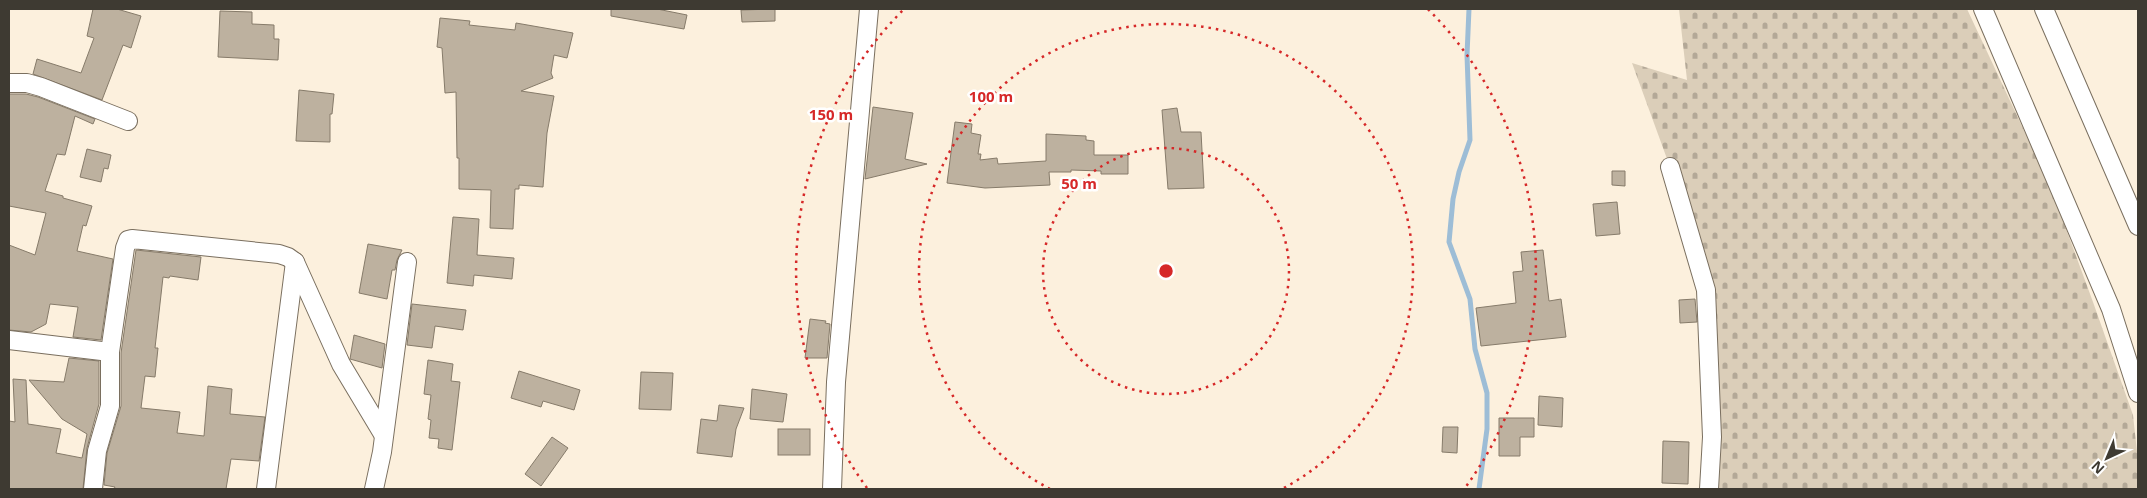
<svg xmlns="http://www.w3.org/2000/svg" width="2147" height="498" font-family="'Noto Sans',sans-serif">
  <defs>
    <pattern id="cemetery-stones" width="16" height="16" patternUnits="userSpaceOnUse" patternTransform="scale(1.25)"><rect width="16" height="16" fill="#dbceb9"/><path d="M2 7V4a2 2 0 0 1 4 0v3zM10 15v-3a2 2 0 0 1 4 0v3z" fill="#b3a897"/></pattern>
  </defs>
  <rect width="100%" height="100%" fill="#fcf0dd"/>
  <polygon fill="url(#cemetery-stones)" points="1679,9 1967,9 2051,188 2093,302 2133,415 2138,461 2138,489 1709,489 1706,290 1670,167 1632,63 1687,80"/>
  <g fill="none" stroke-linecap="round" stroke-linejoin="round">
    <polyline stroke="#9dbdd6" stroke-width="5" points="1469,9 1467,55 1470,140 1459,172 1453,199 1449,242 1470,299 1475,349 1487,393 1487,429 1479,489"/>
  </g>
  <g fill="#bdb19f" stroke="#867b6a">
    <polygon points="93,9 117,9 141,16 131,48 123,45 102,100 33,74 37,59 81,73 94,38 87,36"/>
    <polygon points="611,9 657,9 687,15 684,29 611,16"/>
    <polygon points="775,9 775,21 742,22 741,10"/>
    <polygon points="220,11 252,12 252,24 274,25 274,39 279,39 278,60 218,57"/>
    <polygon points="440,18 470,21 469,25 515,30 516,23 573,33 567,58 554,55 551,73 553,78 521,91 554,96 547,133 543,187 519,185 519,189 515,189 513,229 490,228 491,190 459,189 459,158 457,158 456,92 445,93 442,48 437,47"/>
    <polygon points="299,90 334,94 332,114 330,114 330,142 296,141"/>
    <polygon points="9,94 26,94 38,97 95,119 93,124 75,116 65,155 57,154 45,191 63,196 63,198 92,206 86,226 83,225 77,251 113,259 101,340 73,337 78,307 50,304 46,324 31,332 9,330 9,245 35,255 46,213 9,206"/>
    <polygon points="873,107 913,113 905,159 927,164 865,179"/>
    <polygon points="1177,108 1181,132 1201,132 1204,188 1168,189 1162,110"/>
    <polygon points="955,122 972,124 971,133 981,135 978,154 981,154 980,160 997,158 998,164 1046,161 1046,134 1086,136 1086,140 1094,141 1094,155 1128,155 1128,174 1101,174 1101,171 1071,170 1071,172 1049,172 1050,185 985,188 947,183"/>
    <polygon points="87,149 111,155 108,169 104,168 101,182 80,177"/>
    <polygon points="1612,171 1625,171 1625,186 1612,185"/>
    <polygon points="1617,202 1620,234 1596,236 1593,204"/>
    <polygon points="453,217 479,219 477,255 514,258 512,279 474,275 473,286 447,283"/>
    <polygon points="368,244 402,250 397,260 395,270 392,270 387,299 359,293"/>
    <polygon points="136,250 201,257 198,280 170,276 169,278 163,277 155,348 158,348 155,377 145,376 141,408 180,412 177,433 204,436 208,386 232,389 230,414 265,417 259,461 231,459 226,489 114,489 115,487 104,485 107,453 121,406 121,353"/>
    <polygon points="1543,250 1549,301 1561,299 1566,337 1481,346 1476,308 1516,303 1513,272 1523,271 1521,252"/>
    <polygon points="1695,299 1697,322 1680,323 1679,300"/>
    <polygon points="412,304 466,310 463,330 435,326 432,348 407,345"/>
    <polygon points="810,319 826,321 825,323 830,324 827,358 805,358"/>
    <polygon points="354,335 385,344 382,368 350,359"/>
    <polygon points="69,358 99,361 99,404 87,448 83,489 9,489 9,421 15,422 13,379 26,380 28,424 61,429 56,453 82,458 87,434 62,419 29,380 64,382"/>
    <polygon points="428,360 453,364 451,381 460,382 452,450 438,448 439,439 429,438 431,420 428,419 431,395 424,394"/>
    <polygon points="519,371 580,390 574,410 543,401 541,407 511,398"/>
    <polygon points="641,372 673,373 671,410 639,409"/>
    <polygon points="752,389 787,394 783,422 750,419"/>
    <polygon points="1539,396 1563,398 1562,427 1538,425"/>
    <polygon points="719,405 744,408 736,429 732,457 697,453 701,419 717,421"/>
    <polygon points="1499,418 1534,418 1534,437 1520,437 1520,456 1499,456"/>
    <polygon points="1443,427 1458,427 1457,453 1442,452"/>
    <rect x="778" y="429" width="32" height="26"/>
    <polygon points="552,437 568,448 541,486 525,474"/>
    <polygon points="1663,441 1689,442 1688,484 1662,483"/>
  </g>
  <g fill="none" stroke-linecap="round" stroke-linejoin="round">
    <g stroke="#7a6f5f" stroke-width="20">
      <g id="minor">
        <polyline points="1983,9 2111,309 2138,393"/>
        <polyline points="2044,9 2138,226"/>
        <polyline points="9,83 27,83 41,87 128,121"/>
        <polyline points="1670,167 1706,290 1712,437 1709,489"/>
        <polyline points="9,340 110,352"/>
        <polyline points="93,489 97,451 110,406 110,352 125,248 128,240 132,239 279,254 288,257 295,262 341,364 383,434"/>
        <polyline points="266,489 295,262"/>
        <polyline points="374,489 382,452 407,262"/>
        <polyline points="832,489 836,382 869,9"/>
      </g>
    </g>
    <use href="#minor" stroke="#fff" stroke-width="18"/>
  </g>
  <g fill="none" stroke="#d62828" stroke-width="2.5" stroke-dasharray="2.5 5">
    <circle cx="1166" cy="271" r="123"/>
    <path d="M1050 489A247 247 0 1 1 1282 489"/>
    <path d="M867 488A370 370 0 0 1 904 9M1428 9A370 370 0 0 1 1465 488"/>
  </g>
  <circle cx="1166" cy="271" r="8" fill="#d62828" stroke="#fff" stroke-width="2.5"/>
  <g font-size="15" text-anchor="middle" font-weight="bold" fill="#d62828" stroke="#fff" stroke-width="5" stroke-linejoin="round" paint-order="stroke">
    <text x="991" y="102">100 m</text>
    <text x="831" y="120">150 m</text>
    <text x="1079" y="189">50 m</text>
  </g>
  <rect width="2147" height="498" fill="none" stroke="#3e3a32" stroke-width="20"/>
  <g transform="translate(2107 458) rotate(224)" stroke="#ffffff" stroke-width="4" paint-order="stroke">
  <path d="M0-4L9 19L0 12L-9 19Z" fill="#3e3a32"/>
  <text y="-8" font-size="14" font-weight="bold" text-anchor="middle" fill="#3e3a32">N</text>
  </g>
</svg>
